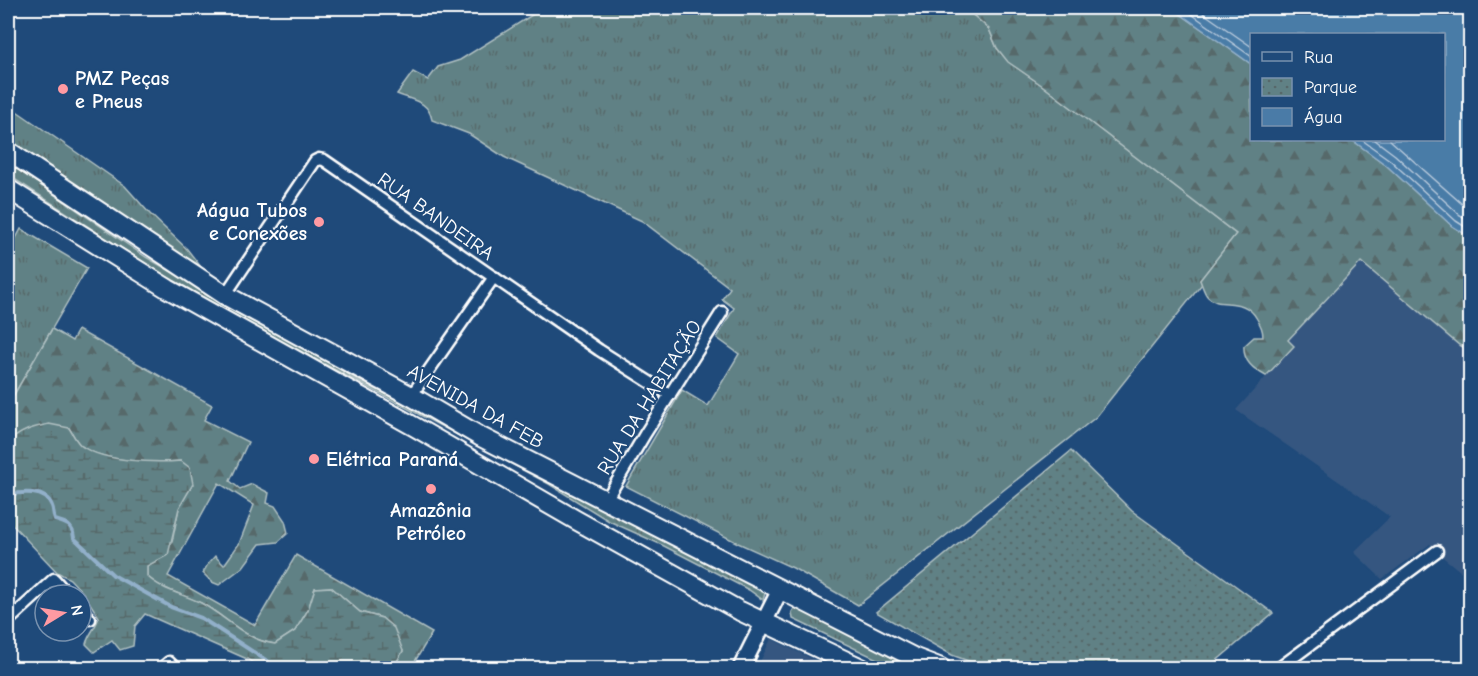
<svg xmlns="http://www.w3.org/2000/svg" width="1478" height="676" font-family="'Comic Neue',sans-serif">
  <defs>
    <pattern id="grass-tufts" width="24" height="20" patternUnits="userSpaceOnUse" patternTransform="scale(1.5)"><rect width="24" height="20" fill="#608185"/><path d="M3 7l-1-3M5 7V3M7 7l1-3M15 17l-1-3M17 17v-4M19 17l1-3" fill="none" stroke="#57696b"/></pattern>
    <pattern id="forest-firs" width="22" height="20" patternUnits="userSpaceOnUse" patternTransform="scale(1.5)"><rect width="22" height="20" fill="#608185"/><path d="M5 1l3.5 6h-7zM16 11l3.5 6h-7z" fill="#57696b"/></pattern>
    <pattern id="wetland-marsh" width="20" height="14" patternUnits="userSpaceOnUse" patternTransform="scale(1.5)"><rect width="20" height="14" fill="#608185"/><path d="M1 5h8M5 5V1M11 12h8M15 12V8" fill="none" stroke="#57696b"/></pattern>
    <pattern id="park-dots" width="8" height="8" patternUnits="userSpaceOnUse" patternTransform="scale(1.5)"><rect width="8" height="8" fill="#608185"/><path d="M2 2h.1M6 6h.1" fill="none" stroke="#57696b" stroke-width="1.8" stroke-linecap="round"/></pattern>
  </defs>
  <rect width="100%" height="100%" fill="#1f4a7a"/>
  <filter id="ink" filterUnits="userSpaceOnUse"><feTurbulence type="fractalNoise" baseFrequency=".0167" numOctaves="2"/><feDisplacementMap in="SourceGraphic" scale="12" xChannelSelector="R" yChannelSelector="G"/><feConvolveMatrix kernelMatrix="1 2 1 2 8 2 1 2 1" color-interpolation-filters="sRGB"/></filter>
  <g filter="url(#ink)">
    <g fill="#365780">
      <polygon points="1361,262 1459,345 1470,350 1470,579 1444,558 1430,544 1382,579 1354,552 1390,517 1236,410 1294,346 1288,341"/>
      <polygon points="771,639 831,668 757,668"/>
    </g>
    <g fill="url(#grass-tufts)" stroke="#b0c0c2" stroke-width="1.5">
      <path d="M543,8H965L989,29L997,48L1009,62L1043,86L1236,234L1200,280L1202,284L1096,417L858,605L793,568L738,543L626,486L682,390L708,406L739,354L717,338L734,308L722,299L730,288L642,221L504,157L469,134L432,120C429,101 412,100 397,94L413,72L428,80L438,67L460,60Z"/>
      <polygon points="8,105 125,186 150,214 187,249 201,267 202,273 8,143"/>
      <polygon points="8,163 146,257 358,380 766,590 763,600 749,590 662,545 609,521 549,484 248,323 154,269 8,175"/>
      <polygon points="21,229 87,268 8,405 8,253"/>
      <polygon points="795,607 801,607 911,668 896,668 793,619 792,612"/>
    </g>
    <g fill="url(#forest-firs)" stroke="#b0c0c2" stroke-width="1.5">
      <path d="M965,8H1172L1251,64L1252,140H1352L1386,165L1452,226L1470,237V350L1459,345L1361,262L1288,340L1294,346L1266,376C1253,369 1243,361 1244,346L1254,337H1263C1263,330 1261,326 1257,319C1244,295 1219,309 1208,297C1204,293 1202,285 1200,280L1236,234L1043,86L1008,62L997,48L989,29Z"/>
      <path d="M52,329L72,341L78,330L212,405L204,420L248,442L230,481L240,489L252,484L269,493L267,503L275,506L285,521L288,533L278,542L260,544L243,567L219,585L212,582L203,573L208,564L215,556L224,565L239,544L254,505L219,483L168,576L255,625L296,555L432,633L411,668H393L403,651L382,618L360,612L331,587L315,588L308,610L295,631L275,644C244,640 227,617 201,603C183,594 161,590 147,576V565L172,542L179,508L192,484L181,461C156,463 105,462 83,447C77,444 73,434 69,428L12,438L8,444V405Z"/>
    </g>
    <path fill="url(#wetland-marsh)" stroke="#b0c0c2" stroke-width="1.5" d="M49,424L69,428C73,434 77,444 83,447C105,462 156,463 181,461L190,468L193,484L179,508L168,555L147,566V576C161,590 183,594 201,603C227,617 244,640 275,644L295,631L308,610L315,588L331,587L360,612L382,618L394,628L403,651L393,668H260L247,659L145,614L135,626L133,646L120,650L112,640L94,652L86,644C89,633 96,628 99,617L83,593L70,579L57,572L8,520V444C18,431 34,427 49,424Z"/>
    <polygon fill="url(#park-dots)" stroke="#b0c0c2" stroke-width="1.5" points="1071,451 1132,511 1273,613 1208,668 987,668 952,655 876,612"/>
    <polygon fill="#4a7ba7" stroke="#92b0ca" stroke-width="1.5" points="1172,8 1470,8 1470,237 1452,226 1386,165 1352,140 1444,140 1444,34 1252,34 1251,64"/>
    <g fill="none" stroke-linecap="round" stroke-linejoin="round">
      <g stroke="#b7cadc" stroke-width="1.5">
        <polyline points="1183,8 1252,57"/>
        <polyline points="1196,8 1252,47"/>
        <polyline points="1362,140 1390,160 1456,221 1470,230"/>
        <polyline points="1375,140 1395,155 1460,215 1470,221"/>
        <polyline points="1390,140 1470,211"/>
      </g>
      <path stroke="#92b0ca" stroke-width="4" d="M8,495C21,492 46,489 52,506C54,510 53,516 55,520C66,523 73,525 74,538L113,575L171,607L201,618L278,668"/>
      <g stroke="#fff" stroke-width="15">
        <g id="street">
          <polyline points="225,295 315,161 319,159 324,160 599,350 670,395"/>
          <polyline points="411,396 494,277"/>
          <polyline points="606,500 645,434 722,312"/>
          <polyline points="81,609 90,619"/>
          <polyline points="8,621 54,579 68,595"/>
          <polyline points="162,668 169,662 175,668"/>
          <polyline points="1279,668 1437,551"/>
        </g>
      </g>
      <g stroke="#fff" stroke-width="20">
        <polyline id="secondary" points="741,668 780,590"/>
      </g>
      <g stroke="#fff" stroke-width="22">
        <g id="primary">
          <polyline points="8,151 225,295 411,396 481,437 915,658 941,668"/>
          <polyline points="8,189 168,289 415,427 576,520 740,611 861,668"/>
        </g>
      </g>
      <use href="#street" stroke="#1f4a7a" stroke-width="10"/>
      <use href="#secondary" stroke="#1f4a7a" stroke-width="15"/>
      <use href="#primary" stroke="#1f4a7a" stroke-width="18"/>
    </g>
  </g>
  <g fill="#ff9aa2" stroke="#1f4a7a" stroke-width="2">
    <circle cx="63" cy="89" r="6"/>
    <circle cx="319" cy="222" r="6"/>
    <circle cx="314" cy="459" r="6"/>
    <circle cx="431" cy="489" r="6"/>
  </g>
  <g text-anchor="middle" stroke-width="4.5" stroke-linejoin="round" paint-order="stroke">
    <g font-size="20" font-weight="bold" fill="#fff" stroke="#1f4a7a" text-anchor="start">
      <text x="75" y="85">PMZ Peças<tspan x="75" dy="23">e Pneus</tspan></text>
      <text x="307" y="217" text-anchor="end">Aágua Tubos<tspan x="307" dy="23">e Conexões</tspan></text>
      <text x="326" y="466">Elétrica Paraná</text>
      <text x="431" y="517" text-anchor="middle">Amazônia<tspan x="431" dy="23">Petróleo</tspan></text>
    </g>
    <g font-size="20" fill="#fff" stroke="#1f4a7a">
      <text transform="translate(436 216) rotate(35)" y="7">RUA BANDEIRA</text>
      <text transform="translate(649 397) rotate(-58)" y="7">RUA DA HABITAÇÃO</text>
      <text transform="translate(476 406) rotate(29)" y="7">AVENIDA DA FEB</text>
    </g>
  </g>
  <rect width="1478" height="676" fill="none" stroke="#1f4a7a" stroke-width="30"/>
  <rect x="15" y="15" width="1448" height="646" fill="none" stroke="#fff" stroke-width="2" filter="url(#ink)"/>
  <rect x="1250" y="33" width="195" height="108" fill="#1f4a7a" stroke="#7992af" stroke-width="1.5"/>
  <rect x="1262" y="52" width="30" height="9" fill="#1f4a7a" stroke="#7992af" stroke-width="1.5"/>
  <text x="1304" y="63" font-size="18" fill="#ffffff">Rua</text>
  <rect x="1262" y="78" width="30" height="18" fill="url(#park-dots)" stroke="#7992af" stroke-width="1.5"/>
  <text x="1304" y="93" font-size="18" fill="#ffffff">Parque</text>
  <rect x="1262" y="108" width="30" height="18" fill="#4a7ba7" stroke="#7992af" stroke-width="1.5"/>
  <text x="1304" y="123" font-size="18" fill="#ffffff">Água</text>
  <g transform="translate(63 613) rotate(79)"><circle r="28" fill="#1f4a7a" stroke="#7992af" stroke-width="1.5"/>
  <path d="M0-4.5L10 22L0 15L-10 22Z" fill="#ff9aa2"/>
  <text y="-9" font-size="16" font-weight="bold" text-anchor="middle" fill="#ffffff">N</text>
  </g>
</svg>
